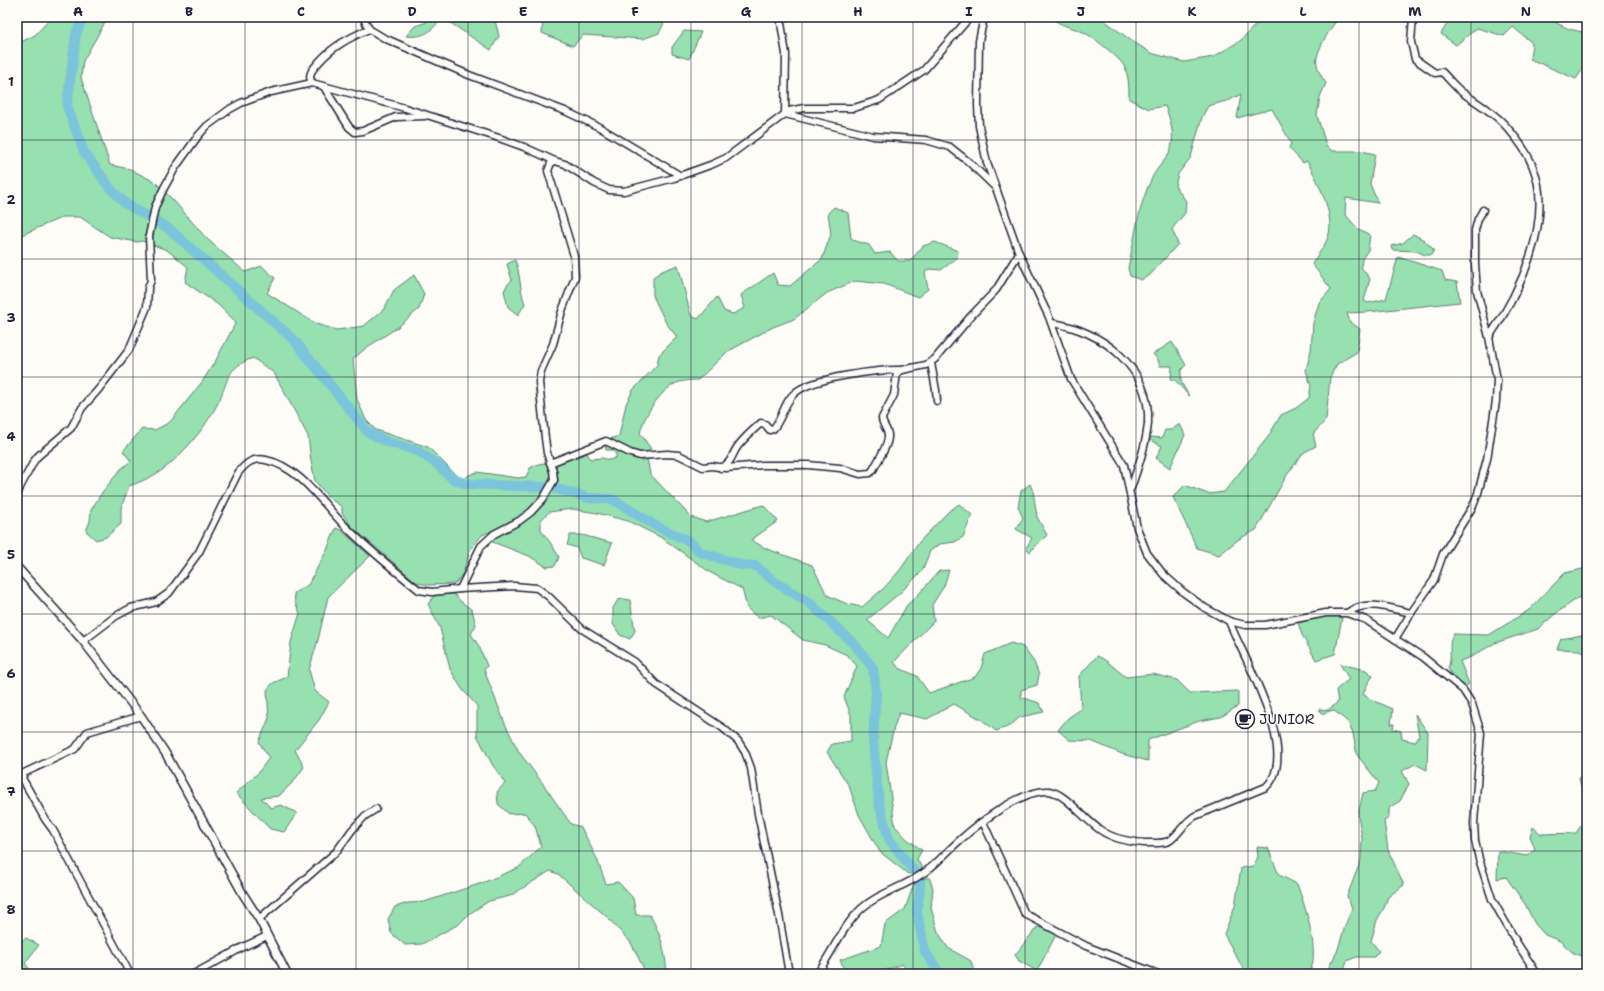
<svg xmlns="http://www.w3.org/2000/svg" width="1604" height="991" font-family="'Shantell Sans',sans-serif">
  <rect width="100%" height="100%" fill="#fdfcf7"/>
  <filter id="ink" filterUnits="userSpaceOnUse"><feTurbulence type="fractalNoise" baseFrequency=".025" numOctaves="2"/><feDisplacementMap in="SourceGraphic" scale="8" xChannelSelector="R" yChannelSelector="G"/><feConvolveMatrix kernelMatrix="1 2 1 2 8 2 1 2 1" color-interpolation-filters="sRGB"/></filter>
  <g filter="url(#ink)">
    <g fill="#97e0af" stroke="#5c8175">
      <path d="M52,17H108L83,61L81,78L110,165L130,169L155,182L174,201L206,238L245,272L262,266L275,278L267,293L316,324L337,330L364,326L384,309L394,290L414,275L424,294L419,309L398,327L366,348L353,359L357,399L366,420L376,430L428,447L452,471L463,480L469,475L477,472L518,478L526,477L530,468L538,464L546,463L549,467L552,479L538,503L517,520L482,535L470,550L463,573L455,584L427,585L416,582L352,527L342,513V507L329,498L315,481L311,461L308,436L274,373L253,358C226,368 229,379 219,401C215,409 211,416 206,423C199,435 176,460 165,468C154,476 141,482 129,486L121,508V524L106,537L96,540L86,531L90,521L91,510L103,491L121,469L131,461L123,451L142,429L155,430L170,422L202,382L216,360L236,322L217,304L185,282L188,267L167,250L142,241L137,242L110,237L80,217H63L19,236L17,242V44L35,35Z"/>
      <path d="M428,17H494L499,36L491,50L443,18C430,31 426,38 406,36L415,26L427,22Z"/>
      <polygon points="543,17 667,17 659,33 643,39 583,35 573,46 542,33"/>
      <path d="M1050,17H1100L1129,39L1151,53L1184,62L1213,57L1240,41L1263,17H1340C1331,26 1320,45 1317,57C1315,65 1321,77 1326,83L1320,97L1317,115L1326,145L1332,151H1362L1375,154L1370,184L1378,203L1346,198L1345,214L1357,228L1370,235L1368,250L1362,259L1361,267L1370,279L1364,301L1368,303L1386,299L1398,257L1442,271L1445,280L1457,282L1460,302L1368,312L1347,313L1350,322L1360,329L1357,352L1337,364L1330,377L1326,420L1313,434L1316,446L1303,453L1287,475L1256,530L1239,539L1219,555L1197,548L1173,497L1185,485L1208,494L1224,492L1268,437L1281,415L1296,408L1309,398L1311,386L1306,370L1311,350L1313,323L1319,303L1331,289L1312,264C1317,255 1325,246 1328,237C1336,216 1317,180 1307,161L1303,163L1289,148L1291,143L1272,109L1237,118L1241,94L1230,100L1208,106L1202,117L1191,157L1178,174L1175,186L1186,201L1185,213L1172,229L1178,244L1150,275L1141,280L1130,276L1128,268C1135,238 1138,204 1153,176C1158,166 1167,160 1171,148C1175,134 1170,119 1165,106L1149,109L1129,99C1129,89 1129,75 1124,66C1120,58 1092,36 1083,32C1069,26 1063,27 1050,17Z"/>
      <polygon points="1446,17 1544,17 1569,29 1587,33 1587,63 1576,79 1530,59 1532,43 1513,27 1504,36 1477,28 1456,45 1441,34 1448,22"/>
      <polygon points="684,31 701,32 689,59 672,54 672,47"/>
      <path d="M834,207L848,213L851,238L856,241L869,245L875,254L890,252L898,261H910L923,246L935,242L958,251L957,258L941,270L930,269L925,272L928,289L918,297L884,284L855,281L827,293L794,319L773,327L727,352L698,380C689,380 678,381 671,386C656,397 644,416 640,433L651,449L646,453L650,474L691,517L706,522L763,505L778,521L751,540L767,549L812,565L827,595L847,604L862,607L884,588L900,570L920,541L948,512L959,504L972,515L963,537L955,542L940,544L930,551L922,571L901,592L867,620L888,638L907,605L917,596L939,571L949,570L944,586L932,605L934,621L894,662L899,668L917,676L929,693L975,677L981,668L985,654L1011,643L1023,647L1034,662L1039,675L1037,685L1021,690V697L1039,703L1044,712L1020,717L1010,726L996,731L982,720L954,704L927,719L899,713L894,727L886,762L895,826L907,839L922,850L917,859L923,870L908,874L880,852L859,815L849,786L827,752L832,744L851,741V715L844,697L857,666L847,655L825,645L803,640L771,615L758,618L747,608L742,589L711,573L662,538L628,521L597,513L572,509L549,512L541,520V530L552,545L559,557L555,566L547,567L529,556L490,541L508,529L520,525L542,506L558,480L556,469L558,462L587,453L590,459L602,458L610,460L617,457L613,450H606L605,444L607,440L619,436L626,404L633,390L657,365L659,355L677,337L666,323L653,296V277L662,271L678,265L691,316L698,319L717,297L724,311L733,314L745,308L741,295L773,273L778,285L790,286L822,259L831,234L828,213Z"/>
      <polygon points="1413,234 1424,240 1434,250 1431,255 1425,255 1416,251 1392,250 1391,246 1403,243"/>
      <path d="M515,260C521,275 519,288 525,304L518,315L508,307L504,291L507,285L512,280L507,264Z"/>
      <polygon points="1172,342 1186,365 1181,370 1181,382 1189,396 1175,380 1171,380 1172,366 1160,366 1158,360 1153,354"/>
      <polygon points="1180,424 1185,435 1170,468 1156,458 1162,446 1148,439 1151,437 1162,438 1165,430 1171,430"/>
      <polygon points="1030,484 1033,491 1037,517 1047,535 1030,552 1026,548 1032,538 1016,529 1023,518 1018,507 1021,491"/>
      <polygon points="336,528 341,530 370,556 328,597 318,640 309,670 315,691 329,702 319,720 295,750 304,767 294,781 279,796 261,798 271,808 281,805 297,813 284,832 270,829 236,793 258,773 269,758 259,742 269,718 267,690 273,683 287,677 291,642 300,613 295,602 294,593 308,585 327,550"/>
      <polygon points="570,535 582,535 612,543 604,565 581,558 577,548 567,545"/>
      <path d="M1587,568V596H1581L1555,614L1538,629L1495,643L1471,657L1460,661L1469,684L1465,687L1454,680L1448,668C1453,657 1447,644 1453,634L1489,635L1529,610L1565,573Z"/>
      <path d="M454,594L459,600L472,610L476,625L471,634L479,646L487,666L484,670L506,726L519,752L541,781L571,824L581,827L597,859L606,884L618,882L633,898L636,915H650C662,937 665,950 667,974H644L645,971L631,943L608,918L558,874L550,871L510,896L489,901L469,914L459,924L422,944L405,945L391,933L388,919L395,907L408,903L424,902L482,883L518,868L541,847L535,826L525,813L509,814L498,804L497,792L505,783L492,764L477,735V706L462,689L450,669L440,628L428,604L435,595Z"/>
      <polygon points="624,599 630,600 635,631 630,639 620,635 613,624 613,608 618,600"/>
      <polygon points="1332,615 1342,618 1335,654 1316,660 1302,635 1298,623"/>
      <polygon points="1587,634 1587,654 1579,650 1557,649 1561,639"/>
      <path d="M1097,656C1108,660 1116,670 1126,677L1153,674L1177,680L1190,693L1238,691V706L1221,717L1199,721L1148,740V761L1122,754L1091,741L1069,740L1058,730L1068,718L1081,709L1079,676Z"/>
      <polygon points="1340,664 1366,670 1373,676 1368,683 1363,694 1370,699 1393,709 1391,724 1394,724 1393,729 1401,731 1402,739 1415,742 1419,736 1415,714 1428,733 1427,770 1415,764 1402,771 1409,784 1400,801 1389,808 1389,818 1384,821 1388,850 1404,885 1388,897 1384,908 1377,920 1371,941 1379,951 1374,957 1356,957 1347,961 1342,974 1325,974 1337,952 1345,926 1352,908 1347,896 1361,860 1362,838 1358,815 1363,793 1375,791 1379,783 1357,755 1353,734 1348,722 1333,710 1321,714 1319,709 1328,710 1338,702 1336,690 1349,679"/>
      <polygon points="1587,764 1587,959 1572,952 1560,941 1545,935 1535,924 1525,904 1506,877 1497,879 1498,851 1527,856 1535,849 1530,836 1533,827 1541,834 1576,833 1586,818 1585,800 1579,779"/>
      <path d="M1257,847L1268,848L1279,875L1297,884C1305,906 1321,953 1309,974H1246L1224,934L1235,906L1241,868L1253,866L1258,857Z"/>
      <polygon points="929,877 933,888 931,908 938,932 948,948 971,961 975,974 910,974 902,964 876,974 846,974 840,960 881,946 885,924 905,909 914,884"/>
      <polygon points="1037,927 1058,931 1037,971 1019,961 1015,955"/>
      <polygon points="26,938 39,945 25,963 33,974 17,974 17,944"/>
    </g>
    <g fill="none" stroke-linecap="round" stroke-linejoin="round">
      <g stroke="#7bc4dc" stroke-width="10">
        <polyline points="83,17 76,34 67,106 84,152 110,188 126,204 168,228 294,340 368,432 387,442 418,451 438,465 453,479 467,484 543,487"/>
        <polyline points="554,488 589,498 612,499 656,526 689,541 700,552 741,565 756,566 775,582 810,603 856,646 873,668 876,693 873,741 879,804 889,839 917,875"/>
        <polyline points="920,881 920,888 917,912 925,952 940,974"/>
      </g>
      <g stroke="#22223b" stroke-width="9">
        <g id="minor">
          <polyline points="363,17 369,29 384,38 469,75 565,111 599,127 681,176"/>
          <polyline points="780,17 786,54 785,114 873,136 926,140 950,147 970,163 994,186"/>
          <polyline points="984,17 979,41 978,105 979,126 987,163 1019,253 1049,317 1071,379 1124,465 1137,528 1147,553 1163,574 1183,592 1205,608 1229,621 1245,625 1265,625 1326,613 1347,613 1366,620 1395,639 1423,657 1463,690 1472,704 1481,733 1474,823 1475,840 1479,859 1492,899 1517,943 1537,974"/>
          <path d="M1413,17L1411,42L1415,59L1435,73L1442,72C1449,79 1455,87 1463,93C1477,103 1492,111 1504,124C1516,137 1527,151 1533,167C1554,220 1520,293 1489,337"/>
          <path d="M312,83C307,74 313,69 319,62C333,46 349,38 369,29"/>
          <polyline points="324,87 349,127 355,132 363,131 396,117 425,116"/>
          <path d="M1052,323C1102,330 1151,368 1148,423C1146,446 1138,467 1131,488"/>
          <polyline points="931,363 936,390 937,401"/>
          <path d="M550,463L606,441L630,453L640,456L667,454L679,455L703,467L712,466L726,468L763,465H808L840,468L860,474L870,473L873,470C877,462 889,445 888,435C888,429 882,425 882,418L894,395L897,373L902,370L926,365L935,359L971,316L996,290L1019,253"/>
          <path d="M721,468C733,462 731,455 738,446C744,438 753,430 761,423L765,424L770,430L773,429C783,418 784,401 796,392C813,378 879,369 902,370"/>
          <polyline points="17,493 34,461 38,456 71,428 82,408 98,390 129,350 147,307 148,288 151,280 149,236 155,207 164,188 175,168 198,136 207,126 230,109 241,103 271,92 312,83 405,108 499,138 524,147 555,161"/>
          <polyline points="460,589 481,546 494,534 519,521 531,512 543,499 554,480 553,471 547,453 545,438 539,382 541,371 553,344 562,311 575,277 574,256 548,171 551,163 555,161 565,164 594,183 609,190 624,191 674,178 713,164 726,158 789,111 804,108 854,108 879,100 924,70 970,17"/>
          <path d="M1347,613C1367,599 1388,608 1411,613"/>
          <polyline points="1395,639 1411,613 1434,580 1443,554 1473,506 1478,493 1487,459 1496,401 1497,380 1489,337 1477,291 1475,264 1475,230 1478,219 1483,210"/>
          <path d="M83,641L116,616L131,608L156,602L169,593L199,552L238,473C246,463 253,457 266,460C300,467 322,503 345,526C368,549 394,570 419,590L432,592L460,589L514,586L537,588L548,596L582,629L635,662L656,684L723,728L738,741L745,752L751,768L758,814L779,915L789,974"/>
          <polyline points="983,822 1025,914 1086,946 1158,974"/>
          <polyline points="259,919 336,852 352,830 365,816 376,809"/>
          <polyline points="130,974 53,830 45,819 22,778 24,773 75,749 87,732 141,716"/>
          <polyline points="194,974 243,947 267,936"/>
          <path d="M817,974C831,954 843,926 861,909C877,894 901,888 919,876C935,867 946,852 960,840C979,823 1022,789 1049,791C1065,793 1084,819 1099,829C1111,838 1130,842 1145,843C1152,843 1162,844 1169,841C1178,836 1184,822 1195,816L1266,787C1302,754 1243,658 1229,621"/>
        </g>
      </g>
      <g stroke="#22223b" stroke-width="10">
        <polyline id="tertiary" points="17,567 83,641 141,716 166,754 243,894 259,919 287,974"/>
      </g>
      <use href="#minor" stroke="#fdfcf7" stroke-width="6"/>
      <use href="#tertiary" stroke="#fdfcf7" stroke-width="7"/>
    </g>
  </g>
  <path fill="none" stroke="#22223b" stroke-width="1" stroke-opacity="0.55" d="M133,17V974M245,17V974M356,17V974M468,17V974M579,17V974M691,17V974M802,17V974M913,17V974M1025,17V974M1136,17V974M1248,17V974M1359,17V974M1471,17V974M17,140H1587M17,259H1587M17,377H1587M17,496H1587M17,614H1587M17,732H1587M17,851H1587"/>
  <defs>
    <g id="cafe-ring" transform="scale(1)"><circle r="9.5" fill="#fdfcf7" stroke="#22223b" stroke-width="1.5"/><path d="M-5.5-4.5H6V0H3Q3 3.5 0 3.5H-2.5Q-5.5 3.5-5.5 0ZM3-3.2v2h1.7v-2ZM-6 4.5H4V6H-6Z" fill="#22223b"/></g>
  </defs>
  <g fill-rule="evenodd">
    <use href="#cafe-ring" x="1245" y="719"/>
  </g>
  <g text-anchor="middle" stroke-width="3" stroke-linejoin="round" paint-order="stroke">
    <g font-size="14" fill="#22223b" stroke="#fdfcf7" text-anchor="start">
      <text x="1259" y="724">JUNIOR</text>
    </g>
  </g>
  <rect width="1604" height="991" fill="none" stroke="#fdfcf7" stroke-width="44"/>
  <rect x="22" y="22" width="1560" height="947" fill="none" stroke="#22223b" stroke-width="1.5"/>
  <g font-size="13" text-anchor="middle" font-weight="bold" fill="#22223b">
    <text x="78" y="16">A</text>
    <text x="189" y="16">B</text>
    <text x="301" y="16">C</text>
    <text x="412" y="16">D</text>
    <text x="523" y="16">E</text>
    <text x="635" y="16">F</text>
    <text x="746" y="16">G</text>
    <text x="858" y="16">H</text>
    <text x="969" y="16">I</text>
    <text x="1081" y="16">J</text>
    <text x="1192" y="16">K</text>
    <text x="1303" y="16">L</text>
    <text x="1415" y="16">M</text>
    <text x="1526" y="16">N</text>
    <text x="11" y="86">1</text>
    <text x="11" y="204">2</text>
    <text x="11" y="322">3</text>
    <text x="11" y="441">4</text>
    <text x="11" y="559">5</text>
    <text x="11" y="678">6</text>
    <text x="11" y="796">7</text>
    <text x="11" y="914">8</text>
  </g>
</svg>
